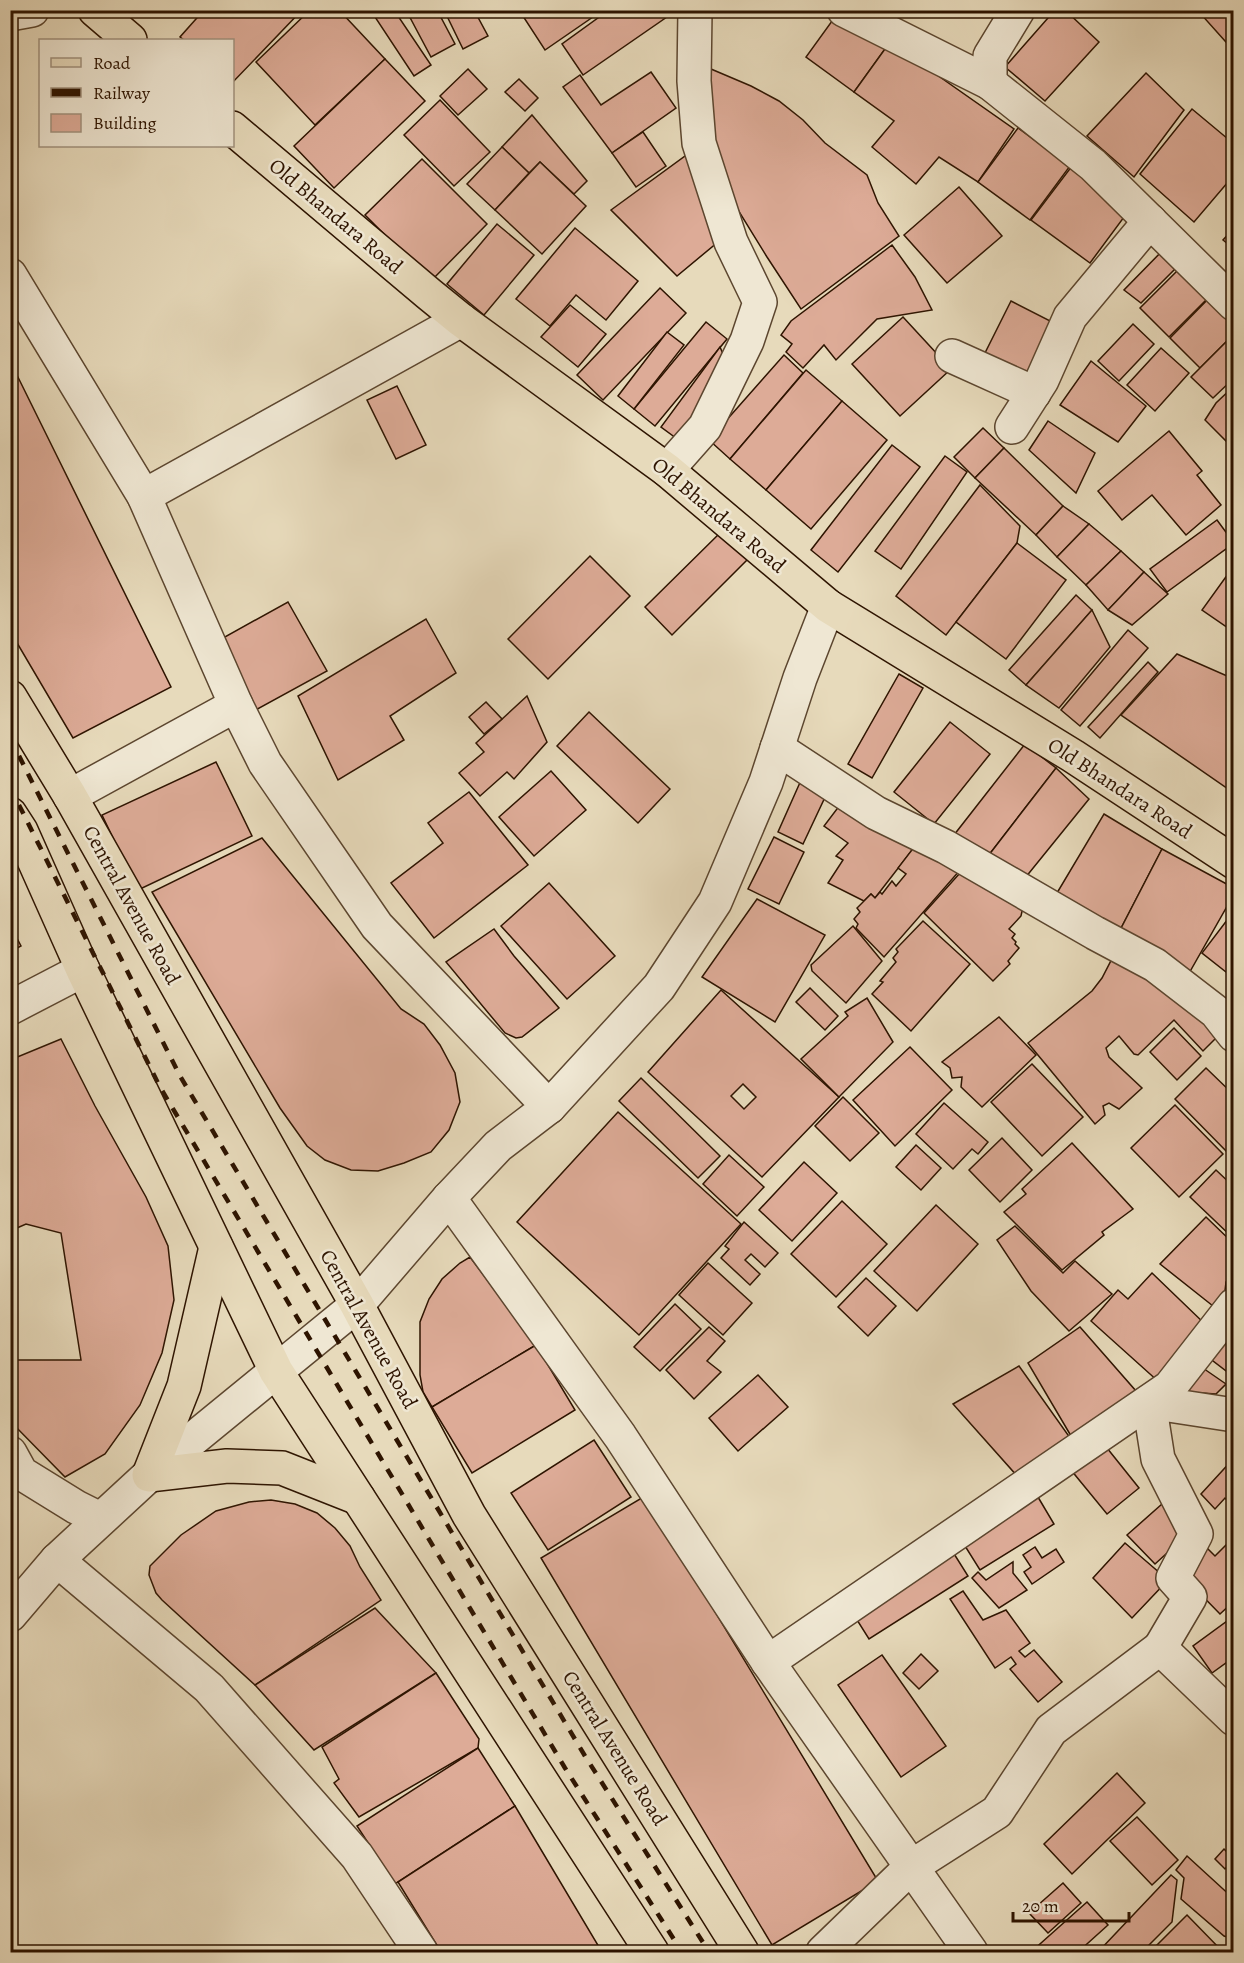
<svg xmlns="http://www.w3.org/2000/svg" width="1244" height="1963" font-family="Alegreya,serif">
  <rect width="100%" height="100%" fill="#e7dabb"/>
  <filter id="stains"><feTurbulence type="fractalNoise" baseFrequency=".00333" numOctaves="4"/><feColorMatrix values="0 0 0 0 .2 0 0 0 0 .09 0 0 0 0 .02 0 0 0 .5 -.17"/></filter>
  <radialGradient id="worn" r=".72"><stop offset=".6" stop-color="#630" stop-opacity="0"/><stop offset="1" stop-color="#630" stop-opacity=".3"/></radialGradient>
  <g fill="#ddab97" stroke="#2e1400" stroke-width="1.5" fill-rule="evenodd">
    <polygon points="204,10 302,10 232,83 232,40 184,40 180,37"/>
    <polygon points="310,10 339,10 385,59 315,125 256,62"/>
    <polygon points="385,10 394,10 431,65 414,76 375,17"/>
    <polygon points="406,10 437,10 455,44 431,57"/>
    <polygon points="444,10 474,10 488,36 463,49"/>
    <polygon points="519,10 603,10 545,50"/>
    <polygon points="609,10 677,10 583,75 562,44"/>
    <polygon points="840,10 890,42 854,92 806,57"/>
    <polygon points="1055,10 1065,10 1099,42 1045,101 1005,67"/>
    <polygon points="1200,10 1234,11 1234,51 1199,12"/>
    <polygon points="890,42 1014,129 978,182 939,157 916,184 872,147 894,121 854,92"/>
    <polygon points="385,59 425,101 334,188 294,146"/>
    <polygon points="468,69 487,89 458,115 440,96"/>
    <polygon points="711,69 751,86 779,101 803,120 825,143 867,175 878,203 899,236 801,309 767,257 722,184 710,129"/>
    <polygon points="651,72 676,108 612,153 563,87 580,75 601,105"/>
    <polygon points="1146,73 1184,110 1134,177 1087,136"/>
    <polygon points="519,79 538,98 525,111 505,92"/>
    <polygon points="440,100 490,152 454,186 404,135"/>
    <polygon points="1192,109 1234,144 1234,175 1194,222 1140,174"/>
    <polygon points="532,115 587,181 574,194 540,162 529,173 502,147"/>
    <polygon points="1018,128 1070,166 1030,220 978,182"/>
    <polygon points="643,132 666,166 636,187 612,153"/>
    <polygon points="502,147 529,173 495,210 467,184"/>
    <polygon points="692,151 724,237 677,276 611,210"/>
    <polygon points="422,159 487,224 431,281 365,215"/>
    <polygon points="540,162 586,206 542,254 495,210"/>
    <polygon points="1072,166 1130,209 1090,263 1031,220"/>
    <polygon points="959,187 1002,236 947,283 904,235"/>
    <polygon points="497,224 534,255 484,315 447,284"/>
    <polygon points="575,228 638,281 606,320 576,295 550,326 516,299"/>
    <polygon points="1234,228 1234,249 1223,240"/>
    <polygon points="892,245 915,277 932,310 877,319 836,360 824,345 803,368 786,352 792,344 781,335 791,321"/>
    <polygon points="1166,247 1181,263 1141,303 1124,290"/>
    <polygon points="1186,262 1215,291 1169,337 1140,308"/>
    <polygon points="660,288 686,313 603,400 577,375"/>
    <polygon points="1216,291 1234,302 1234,334 1200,368 1170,338"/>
    <polygon points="1011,301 1064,328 1037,382 984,355"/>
    <polygon points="570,305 606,334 578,367 541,337"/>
    <polygon points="903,317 951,369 900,416 852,364"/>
    <polygon points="706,322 727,339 655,426 634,409"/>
    <polygon points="1133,324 1154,344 1119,381 1098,361"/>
    <polygon points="667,332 684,345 634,409 618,396"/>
    <polygon points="1234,334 1234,378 1213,398 1191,377"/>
    <polygon points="720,347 727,363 680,441 661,427"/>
    <polygon points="1161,348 1189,373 1155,411 1127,385"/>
    <polygon points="784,355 803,373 730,459 709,440"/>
    <polygon points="10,361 171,687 73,738 10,631"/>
    <polygon points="1091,361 1146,406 1118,442 1060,405"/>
    <polygon points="806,370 842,401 766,490 730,459"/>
    <polygon points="397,386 426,445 396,459 367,400"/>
    <polygon points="1234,386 1234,446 1232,447 1205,420 1216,403"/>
    <polygon points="842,401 887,440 811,529 766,490"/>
    <polygon points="1048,421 1095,453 1076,493 1029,450"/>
    <polygon points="983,428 1004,448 975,478 954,457"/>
    <polygon points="1169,431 1202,471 1197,475 1221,505 1186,535 1152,495 1122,520 1098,491"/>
    <polygon points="892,445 920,467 838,572 811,550"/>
    <polygon points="1004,448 1063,506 1036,535 975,478"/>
    <polygon points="945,456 967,472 901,569 875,551"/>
    <polygon points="980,485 1020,526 1017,543 946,635 896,596"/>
    <polygon points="1063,506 1089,524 1057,557 1036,535"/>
    <polygon points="1217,520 1234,543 1167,592 1150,569"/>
    <polygon points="1089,524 1121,551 1086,585 1057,557"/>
    <polygon points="724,529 751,556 672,635 645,607"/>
    <polygon points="1017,543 1066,580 1006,659 956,622"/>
    <polygon points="1121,551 1144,572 1108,610 1086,585"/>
    <polygon points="590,556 630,596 548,679 508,639"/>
    <polygon points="1233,567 1234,567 1234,632 1202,610"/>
    <polygon points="1144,572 1168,594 1132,625 1108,610"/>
    <polygon points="1076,595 1092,610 1026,685 1009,670"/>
    <polygon points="288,602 327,671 252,712 214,643"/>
    <polygon points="1092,610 1110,647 1059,708 1026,685"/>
    <polygon points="426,619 456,673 390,716 404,740 338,780 298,696"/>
    <polygon points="1128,630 1148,648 1080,726 1061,710"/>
    <polygon points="1177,654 1234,679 1234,793 1121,715"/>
    <polygon points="1148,662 1158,672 1100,738 1088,727"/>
    <polygon points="899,674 923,688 872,778 848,764"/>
    <polygon points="527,696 547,742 514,779 507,772 480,796 459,773 484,752 476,743"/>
    <polygon points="486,702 502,719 484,734 469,717"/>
    <polygon points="589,712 670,789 638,823 557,746"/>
    <polygon points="950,722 990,754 934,824 894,792"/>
    <polygon points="1025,744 1056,768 985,860 954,835"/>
    <polygon points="216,762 252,836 138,890 102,815"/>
    <polygon points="1056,768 1089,799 1021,883 985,860"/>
    <polygon points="551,771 586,810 534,856 499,817"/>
    <polygon points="802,778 827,793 803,844 778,832"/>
    <polygon points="469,792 528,865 434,938 391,883 443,843 428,823"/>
    <polygon points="843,801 913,849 875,898 871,894 864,901 828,883 843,860 836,856 848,843 824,826"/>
    <polygon points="1104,814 1162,849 1117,936 1051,903"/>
    <polygon points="774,837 804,852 779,904 748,889"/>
    <polygon points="262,838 401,1009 424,1024 440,1045 455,1073 460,1102 449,1130 431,1152 404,1163 378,1171 351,1170 325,1160 307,1146 280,1108 152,892"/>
    <polygon points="918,842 961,869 884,957 856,928 858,924 854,919 860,912 857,908 871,894 875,898 880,892 882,894 892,881 896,886 906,874 898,868"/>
    <polygon points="1162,849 1234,888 1234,894 1188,975 1117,936"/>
    <polygon points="969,863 1023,907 1021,916 1009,929 1015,934 1012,938 1016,942 1015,944 1019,948 1008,961 1010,964 993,981 924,913"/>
    <polygon points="549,883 615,956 567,999 501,926"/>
    <polygon points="757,899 825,935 775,1022 702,977"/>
    <polygon points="1234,911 1234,962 1226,972 1202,953"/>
    <polygon points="923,921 970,964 911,1031 872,994 883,982 880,981 896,962 893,958 898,952 896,949"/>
    <polygon points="10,925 21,946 10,952"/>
    <polygon points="853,926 882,961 846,1003 812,971 811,965"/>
    <polygon points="494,929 514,956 559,1008 522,1037 516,1038 505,1033 446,962"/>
    <polygon points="1116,951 1234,1041 1216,1038 1203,1051 1174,1020 1138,1055 1134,1054 1119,1036 1106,1048 1109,1057 1142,1088 1119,1109 1109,1103 1103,1106 1105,1115 1095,1124 1028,1043 1092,991 1102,978"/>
    <polygon points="810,988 838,1016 825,1030 796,1002"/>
    <path d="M721,990L839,1097L762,1177L648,1072ZM743,1084L756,1097L744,1109L731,1096Z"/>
    <polygon points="867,998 893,1042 839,1097 801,1059 848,1016 845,1012"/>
    <polygon points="999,1017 1036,1055 982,1107 961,1087 962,1077 952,1078 950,1068 942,1062"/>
    <polygon points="1174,1028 1201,1056 1177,1080 1150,1052"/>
    <polygon points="61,1039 95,1106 146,1197 168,1246 174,1300 162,1353 140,1405 105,1454 65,1477 12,1423 10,1386 10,1360 81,1360 61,1233 26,1224 10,1231 10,1060"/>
    <polygon points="910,1047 952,1090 895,1146 853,1100"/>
    <polygon points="1032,1064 1083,1117 1042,1156 991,1102"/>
    <polygon points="1206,1068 1234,1095 1234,1154 1231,1156 1175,1099"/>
    <polygon points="641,1078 720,1156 698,1178 619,1101"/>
    <polygon points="843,1097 879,1133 850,1161 815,1126"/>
    <polygon points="944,1103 988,1142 978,1154 972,1149 953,1169 916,1134"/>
    <polygon points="1175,1105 1223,1154 1179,1197 1131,1148"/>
    <polygon points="618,1112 741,1224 639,1335 517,1222"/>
    <polygon points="1002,1138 1032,1170 1000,1202 969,1170"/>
    <polygon points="1072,1143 1133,1209 1102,1232 1104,1235 1062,1270 1004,1212 1026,1194 1022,1189"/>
    <polygon points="916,1145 941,1168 921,1190 896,1167"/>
    <polygon points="729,1155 764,1187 737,1216 703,1184"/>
    <polygon points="804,1162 837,1193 792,1241 759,1210"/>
    <polygon points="1216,1170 1234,1187 1234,1239 1190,1197"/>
    <polygon points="842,1201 887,1244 836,1297 791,1254"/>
    <polygon points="936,1205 978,1244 917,1311 874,1271"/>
    <polygon points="1206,1217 1234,1244 1234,1271 1226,1282 1225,1291 1234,1299 1213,1306 1160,1264"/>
    <polygon points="744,1222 778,1253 765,1267 751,1254 745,1260 760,1274 750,1285 721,1258 729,1249 725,1246"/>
    <polygon points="1015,1226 1063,1273 1075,1261 1112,1294 1069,1331 1031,1291 997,1240"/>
    <polygon points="470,1257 536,1345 432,1407 423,1392 420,1375 420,1322 429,1299 442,1279 460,1263"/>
    <polygon points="708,1263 752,1303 723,1335 679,1295"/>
    <polygon points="1152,1273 1206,1325 1160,1383 1091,1321 1118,1290 1128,1299"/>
    <polygon points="866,1278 896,1306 868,1336 838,1307"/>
    <polygon points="675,1304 701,1329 660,1371 634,1347"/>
    <polygon points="1234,1316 1234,1377 1204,1354"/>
    <polygon points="709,1327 725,1341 707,1361 721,1372 694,1399 666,1370"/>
    <polygon points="1080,1327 1136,1391 1074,1441 1028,1363"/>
    <polygon points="536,1345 575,1410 472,1473 432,1407"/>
    <polygon points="1197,1364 1226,1384 1216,1394 1187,1392"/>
    <polygon points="1019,1366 1073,1442 1018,1477 953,1404"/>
    <polygon points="758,1375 788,1407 738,1451 709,1418"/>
    <polygon points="594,1440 631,1497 548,1550 511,1493"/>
    <polygon points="1103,1443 1139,1488 1107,1514 1071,1470"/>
    <polygon points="1234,1458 1234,1507 1225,1498 1215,1509 1201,1494"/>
    <polygon points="1035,1492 1054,1524 980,1570 960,1538"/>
    <polygon points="645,1496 878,1881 772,1945 541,1558"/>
    <polygon points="271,1500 295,1504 317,1513 335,1528 350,1546 360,1567 381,1600 255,1685 162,1600 156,1593 149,1575 150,1566 181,1535 216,1511 249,1502"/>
    <polygon points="1162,1504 1189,1533 1155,1564 1127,1535"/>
    <polygon points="1125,1543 1168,1580 1132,1618 1093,1578"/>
    <polygon points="1228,1543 1234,1548 1234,1601 1220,1614 1181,1574 1207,1548 1215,1556"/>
    <polygon points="1035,1547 1042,1558 1056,1549 1064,1562 1032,1584 1024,1572 1031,1567 1023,1555"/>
    <polygon points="951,1549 968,1576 869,1639 852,1612"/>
    <polygon points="1013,1562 1013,1573 1027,1590 999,1608 972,1578 978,1572 986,1580"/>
    <polygon points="963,1591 983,1620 1006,1610 1030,1643 1019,1651 1025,1657 1034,1650 1062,1682 1038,1702 1010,1669 1016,1664 1011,1657 995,1668 950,1599"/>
    <polygon points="375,1608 436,1673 314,1750 255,1685"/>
    <polygon points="1234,1616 1234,1657 1212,1673 1193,1646"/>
    <polygon points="921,1654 938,1671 919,1689 903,1673"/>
    <polygon points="882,1655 946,1746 901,1777 838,1685"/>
    <polygon points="436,1673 479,1739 478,1748 359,1817 334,1783 339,1779 322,1747"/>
    <polygon points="478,1748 515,1806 395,1884 357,1826"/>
    <polygon points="1117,1773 1145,1803 1072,1874 1044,1844"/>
    <polygon points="515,1806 602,1952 441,1952 398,1882"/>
    <polygon points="1137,1817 1178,1860 1152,1885 1110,1841"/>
    <polygon points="1224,1849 1234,1859 1225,1869 1215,1859"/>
    <polygon points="1187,1856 1234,1899 1234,1934 1230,1938 1224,1936 1181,1899 1184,1878 1176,1870"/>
    <polygon points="1171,1875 1177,1880 1172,1922 1142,1952 1098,1952"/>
    <polygon points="1063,1883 1081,1903 1048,1933 1029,1913"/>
    <polygon points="1087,1902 1108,1925 1078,1952 1031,1952"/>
    <polygon points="1187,1915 1223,1952 1158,1952 1154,1948"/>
  </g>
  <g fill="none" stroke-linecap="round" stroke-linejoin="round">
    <g stroke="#5c462f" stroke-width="36">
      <g id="minor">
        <polyline points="844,10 990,83 1093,165 1234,304"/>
        <polyline points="10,14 32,10"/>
        <polyline points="990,83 990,56 1018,10"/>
        <polyline points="10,275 144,496 236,705 265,763 377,926 549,1107 498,1146 449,1198 357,1305 149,1475 57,1560 209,1688 357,1856 421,1952"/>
        <polyline points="952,356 1034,393"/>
        <polyline points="1012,427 1042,380 1070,317 1150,221"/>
        <polyline points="667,470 705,427 747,341 760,302 731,242 699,143 694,81 695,10"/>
        <polyline points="144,496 461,320"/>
        <polyline points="777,748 876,813 946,847 1095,933 1155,965 1216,1012 1234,1035"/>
        <polyline points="70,796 236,705"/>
        <polyline points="10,1008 83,970"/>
        <polyline points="549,1107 659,987 715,902 766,782 800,678 828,606"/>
        <polyline points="449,1198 620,1436 768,1662 971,1952"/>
        <polyline points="10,1453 21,1473 76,1507 100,1519"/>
        <polyline points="10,1615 57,1560"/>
        <polyline points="1160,1648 1190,1597 1173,1578 1196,1534 1158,1459 1149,1402 1234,1415"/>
        <polyline points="768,1662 1170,1387 1234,1305"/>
        <polyline points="823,1952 911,1867 997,1812 1051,1730 1160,1648 1234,1719"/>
      </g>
    </g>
    <g stroke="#2e1400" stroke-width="36">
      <g id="major">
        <polyline points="10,697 70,796 357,1305 469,1515 742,1952"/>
        <polyline points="10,814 21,831 83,970 276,1371 652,1952"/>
        <polyline points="216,1247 184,1386 149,1475 227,1466 282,1468 358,1498"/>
      </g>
    </g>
    <g stroke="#2e1400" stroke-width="36">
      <g id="highway">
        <polyline points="95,10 130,40"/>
        <polyline points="232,128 429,294 461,320 667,470 828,606 1073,756 1234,862"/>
      </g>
    </g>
    <use href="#minor" stroke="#efe7d3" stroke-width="33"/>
    <use href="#major" stroke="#e7dabb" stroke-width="33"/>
    <use href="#highway" stroke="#e7dabb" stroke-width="33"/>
    <g stroke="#2e1400" stroke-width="4.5" stroke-dasharray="10 10" stroke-linecap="butt">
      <polyline points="10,738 180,1076 585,1756 709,1952"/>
      <polyline points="10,787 160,1087 565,1768 682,1952"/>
    </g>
  </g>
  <g text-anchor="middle" stroke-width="5" stroke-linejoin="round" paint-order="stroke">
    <g font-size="21" fill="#2e1400" stroke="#efe7d3">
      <text transform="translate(336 216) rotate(40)" y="7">Old Bhandara Road</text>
      <text transform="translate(719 515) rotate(40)" y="7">Old Bhandara Road</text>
      <text transform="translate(1120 788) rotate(33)" y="7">Old Bhandara Road</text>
      <text transform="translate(132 905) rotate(61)" y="7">Central Avenue Road</text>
      <text transform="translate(369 1329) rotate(61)" y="7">Central Avenue Road</text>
      <text transform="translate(615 1748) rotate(58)" y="7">Central Avenue Road</text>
    </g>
  </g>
  <rect width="1244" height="1963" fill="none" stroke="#e7dabb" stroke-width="36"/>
  <rect x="12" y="12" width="1220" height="1939" fill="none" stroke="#2e1400" stroke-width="3"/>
  <rect x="18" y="18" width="1208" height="1927" fill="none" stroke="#2e1400" stroke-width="1.5"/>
  <rect x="39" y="39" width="195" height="108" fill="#efe7d3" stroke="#a2937f" stroke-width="1.5"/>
  <rect x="51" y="58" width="30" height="9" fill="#e7dabb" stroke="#a2937f" stroke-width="1.5"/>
  <text x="93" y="69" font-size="18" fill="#2e1400">Road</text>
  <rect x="51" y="88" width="30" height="9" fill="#2e1400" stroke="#a2937f" stroke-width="1.5"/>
  <text x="93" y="99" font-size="18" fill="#2e1400">Railway</text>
  <rect x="51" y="114" width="30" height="18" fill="#ddab97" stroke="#a2937f" stroke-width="1.5"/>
  <text x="93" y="129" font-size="18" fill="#2e1400">Building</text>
  <path d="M1013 1912v9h116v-9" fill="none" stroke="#2e1400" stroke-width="3"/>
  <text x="1022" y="1912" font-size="18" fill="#2e1400" stroke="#efe7d3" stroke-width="4.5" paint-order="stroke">20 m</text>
  <rect width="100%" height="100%" filter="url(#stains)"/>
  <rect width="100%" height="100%" fill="url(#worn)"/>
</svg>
